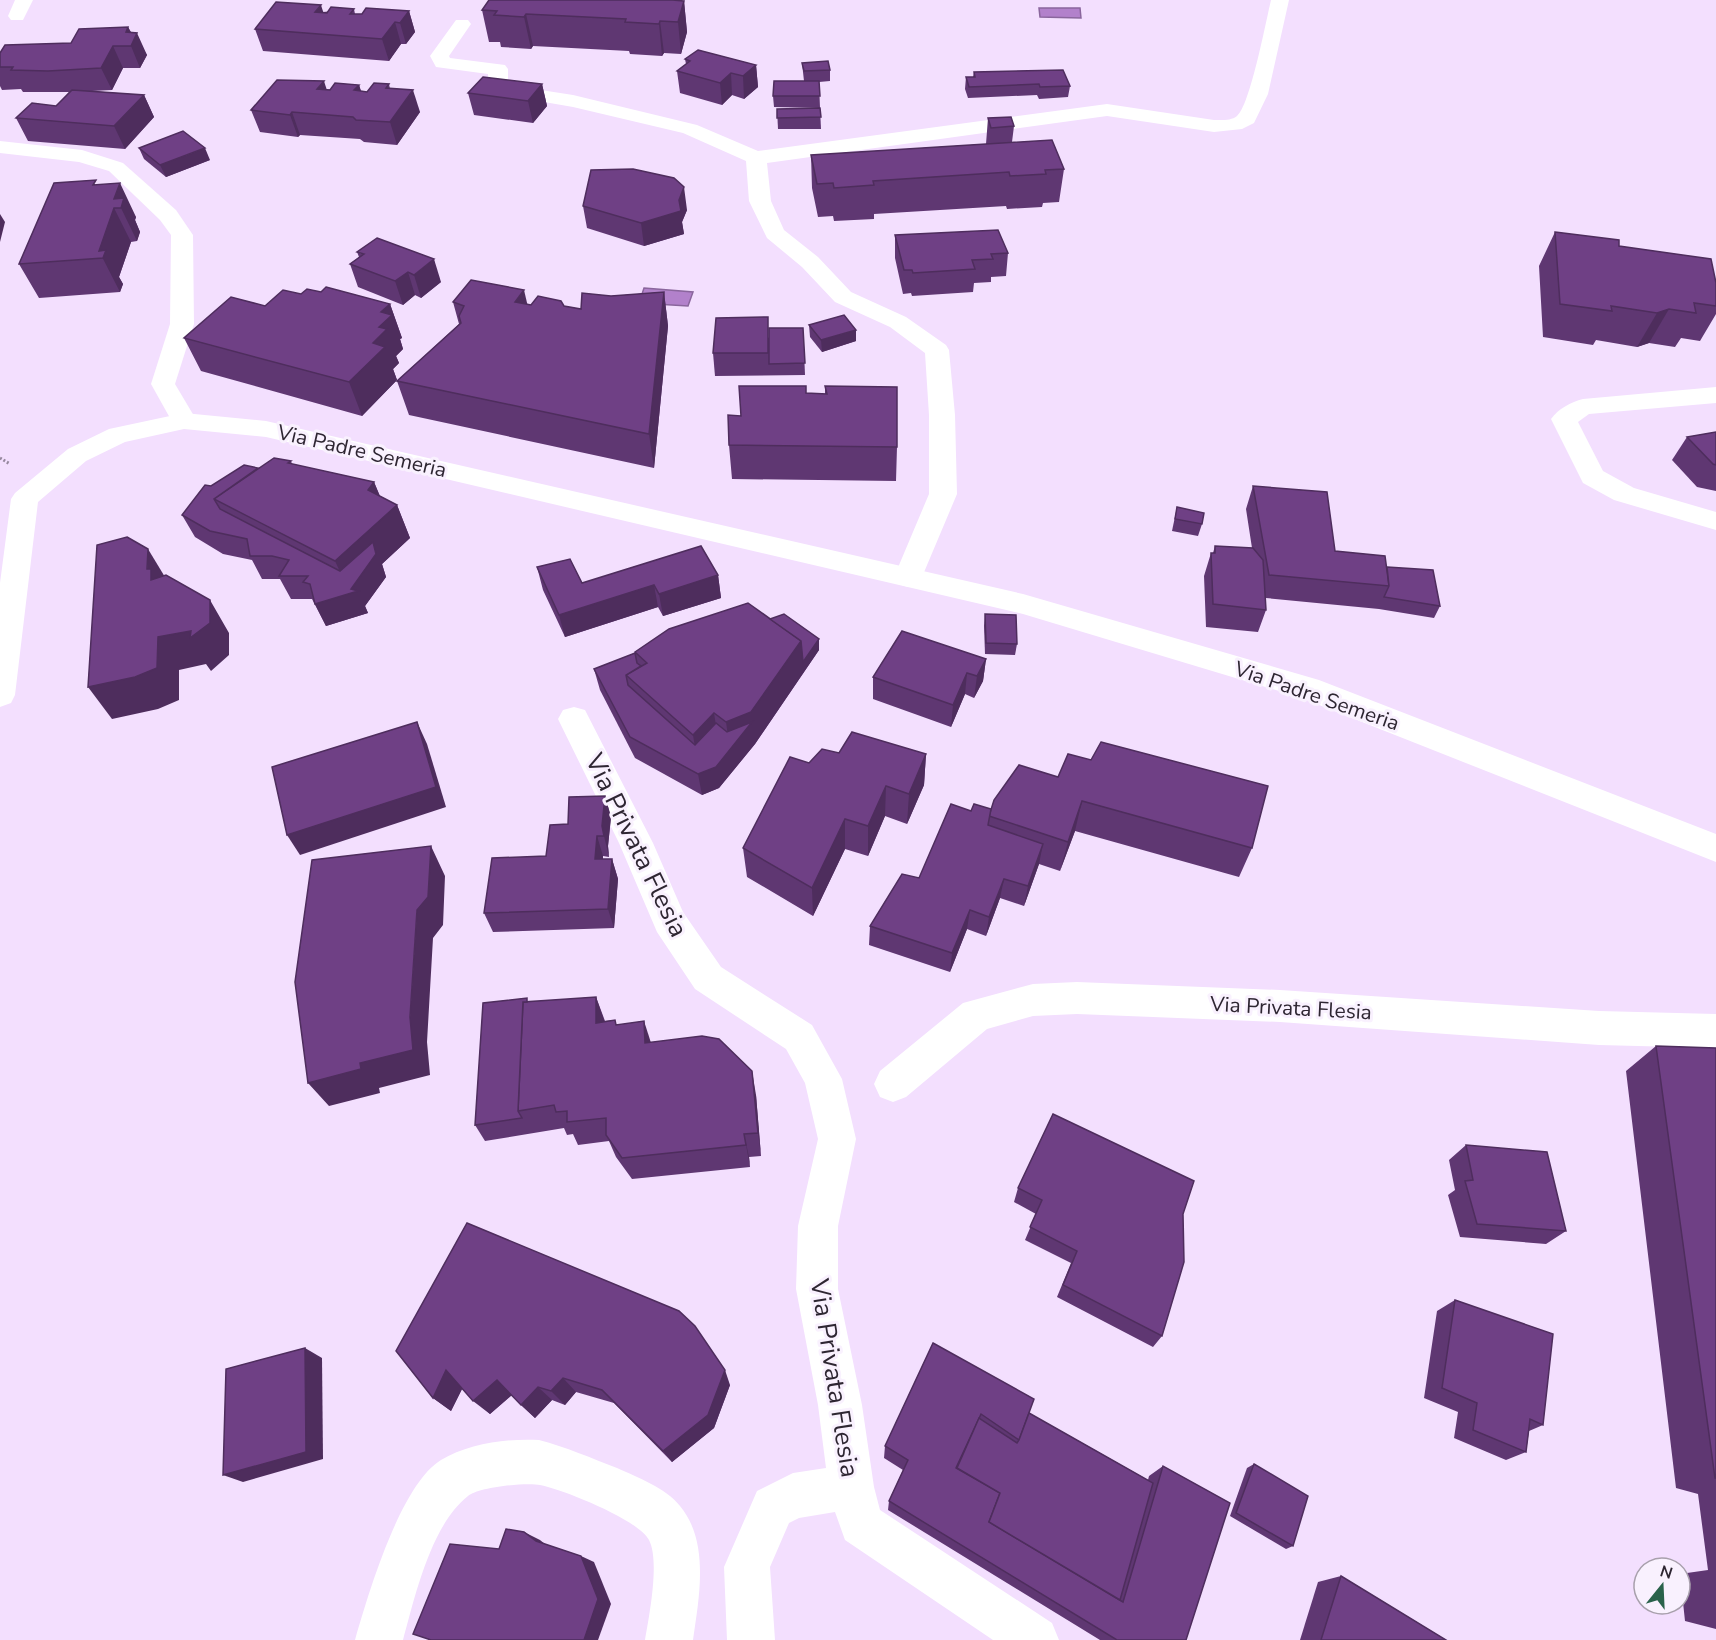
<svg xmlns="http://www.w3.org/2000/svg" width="1716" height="1640" font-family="'Nunito Sans',sans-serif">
  <rect width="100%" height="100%" fill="#f3dffe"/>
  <g fill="#b281cb" stroke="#8a669d" stroke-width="1.5">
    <polygon points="1039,8 1080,8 1081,18 1040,17"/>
    <polygon points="644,288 693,292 688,306 639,303"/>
  </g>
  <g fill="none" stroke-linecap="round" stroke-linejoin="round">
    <polyline stroke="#96889e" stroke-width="3" stroke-dasharray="2 2" stroke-linecap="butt" points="0,458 10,464"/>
    <g fill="#fff" fill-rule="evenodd">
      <polygon points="15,0 33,0 23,20 11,20 8,16"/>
      <path d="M1271,0H1289L1268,94L1254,123L1242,129L1214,132L1107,116L767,163L771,201L784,230L818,257L851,292L906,317L946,345L949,350L955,415L957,494L922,577L918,584L908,587L898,584L894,577L929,494V415L925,353L890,327L835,302L802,267L767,238L749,201L746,161L683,133L573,107L503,95L488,84V74L436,67L430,56L456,20H468L471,24L449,56L450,58L505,65L508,69V82L515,86L573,95L697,125L758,151L1107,104L1214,120C1221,120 1231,121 1237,116C1250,106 1266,21 1271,0Z"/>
      <polygon points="0,141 82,150 123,163 176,210 193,235 194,324 175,384 197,421 193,427 184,429 175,427 151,384 170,324 171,235 160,220 109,171 79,162 0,153"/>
      <path d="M1716,387V403L1589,414L1578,422L1603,471L1634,488L1716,512V530L1614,500L1583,483L1551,419C1558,409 1571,402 1583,399Z"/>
      <polygon points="574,707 585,710 653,843 683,912 721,967 812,1025 842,1079 856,1139 838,1226 838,1289 862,1405 874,1487 880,1510 1052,1623 1059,1640 993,1640 845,1540 835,1512 799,1518 789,1523 770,1567 775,1640 727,1640 724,1567 757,1491 793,1473 826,1468 818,1405 796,1289 798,1226 818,1139 805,1083 786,1049 695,989 657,932 619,843 558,719 563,710"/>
      <polygon points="1077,982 1280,990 1599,1011 1716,1014 1716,1048 1599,1045 1280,1022 1077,1014 1033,1016 987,1029 906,1097 893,1102 880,1097 874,1084 880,1071 963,1003 1033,984"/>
      <path d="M539,1440C566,1447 591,1458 617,1468C637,1477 666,1488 680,1506C710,1542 699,1598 693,1640H645C649,1617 660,1561 649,1540C639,1520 562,1489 540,1485C527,1482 478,1487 468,1496C431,1525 415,1596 403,1640H355C368,1595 400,1485 441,1460C468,1444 508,1438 539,1440Z"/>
    </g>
    <polygon fill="#fff" fill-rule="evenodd" points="184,413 266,421 1023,594 1319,680 1716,834 1716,862 1299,697 1023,614 266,437 184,429 125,442 86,461 38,502 15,695 11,703 0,707 0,583 11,499 15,493 68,449 109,429"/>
  </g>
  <g fill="#5f3772">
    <polygon points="684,1 687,32 681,54 664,53 662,56 630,54 629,51 533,46 531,49 501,47 500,42 489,42 482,10"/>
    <polygon points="354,9 355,14 362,14 409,11 415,32 406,44 401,44 389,61 263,51 255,29 323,12"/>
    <polygon points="128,27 131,32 147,55 140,68 123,68 112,90 92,91 144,95 154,117 125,149 28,141 16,118 56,106 69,92 23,92 21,89 2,90 0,86 0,53 71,43"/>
    <polygon points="685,59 756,65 758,87 744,99 732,95 722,105 680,93 677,71 686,64"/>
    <polygon points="802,63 830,70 830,81 819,82 820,108 774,107 773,96 804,81"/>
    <polygon points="974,72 1070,86 1068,97 1039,99 1037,95 968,98 965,89 966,77 973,77"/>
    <polygon points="389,84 390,89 420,112 397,145 364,142 360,139 300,135 298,137 260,132 251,110 327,90 359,85 361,91 367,92"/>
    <polygon points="542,84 547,106 533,123 474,115 468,93"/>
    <polygon points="820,108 821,129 778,129 777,109"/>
    <polygon points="988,118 1014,126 1012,142 1064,169 1059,202 1043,203 1042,207 1007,209 1006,206 874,214 874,219 834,221 833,216 818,217 812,188 811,155 986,144"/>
    <polygon points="139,148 210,160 166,177 144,159"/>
    <polygon points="98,185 136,217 135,220 140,232 137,241 131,242 119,277 123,284 120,292 39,298 19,264"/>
    <polygon points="583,206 687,210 682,222 684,234 644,246 587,228"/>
    <polygon points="1555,232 1619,246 1716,283 1716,314 1700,341 1681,338 1675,347 1649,343 1637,347 1596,340 1593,345 1543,337 1539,266"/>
    <polygon points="895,235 1008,253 1006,276 991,277 991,282 974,283 973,292 912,296 911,293 903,294 895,258"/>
    <polygon points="357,252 441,282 421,298 415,295 403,305 358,287 350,264 359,257"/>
    <polygon points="321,292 390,304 402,338 400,339 403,349 396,356 399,363 393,369 397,380 362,416 201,371 184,338 265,306 301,294"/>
    <polygon points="664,292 668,326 654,468 409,415 397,381 459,324 453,302 564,306 581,309 611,296"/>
    <polygon points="809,325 856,341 822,352 810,337"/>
    <polygon points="803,328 805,375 715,376 713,353"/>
    <polygon points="825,386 897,447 896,481 732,479 729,445 741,416 807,393 825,394"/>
    <polygon points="1716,432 1716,491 1697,487 1672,460 1687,437"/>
    <polygon points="291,461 292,464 374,482 380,496 397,505 410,538 382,564 386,577 365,606 368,613 326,626 312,599 291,599 280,579 262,579 252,560 223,554 195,537 182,515 211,486 258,468"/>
    <polygon points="1253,486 1335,551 1387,567 1440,606 1434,618 1379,609 1266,598 1266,610 1258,632 1206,627 1204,576 1211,553 1213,553 1215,546 1252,548 1246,509"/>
    <polygon points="1177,507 1202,524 1198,536 1172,531"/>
    <polygon points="537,567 582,583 718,575 721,598 663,616 658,607 565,637 543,590"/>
    <polygon points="985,614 1017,644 1015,655 985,654 984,626"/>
    <polygon points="770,619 819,650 755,744 719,788 702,795 635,758 600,690 594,669 635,653"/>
    <polygon points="986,659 983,681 974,698 965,694 951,727 873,699 873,677"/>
    <polygon points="839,753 926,754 924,785 907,824 885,816 868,856 845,849 813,916 747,877 743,848 809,763"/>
    <polygon points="1019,765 1252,848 1239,877 1075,831 1060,871 1039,864 1024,906 1000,898 986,936 967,929 950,972 869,945 870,926 919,878 971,811 991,809"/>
    <polygon points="605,796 611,817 608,846 609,857 603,856 603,859 612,859 618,879 614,928 493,932 484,913 546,856"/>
    <polygon points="596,997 605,1021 615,1020 616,1025 756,1095 761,1156 749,1157 750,1167 632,1179 616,1157 609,1141 578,1145 573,1134 567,1135 564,1128 485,1141 475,1125 529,1002"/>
    <polygon points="1656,1046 1716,1048 1716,1629 1685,1621 1680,1574 1708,1570 1698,1494 1676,1488 1626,1071"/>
    <polygon points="1466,1145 1566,1231 1546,1244 1460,1237 1448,1195 1455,1190 1449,1160"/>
    <polygon points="1018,1188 1183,1214 1162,1336 1153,1347 1057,1297 1071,1263 1025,1240 1036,1214 1014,1202"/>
    <polygon points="1455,1300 1543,1425 1529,1431 1526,1452 1506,1460 1454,1438 1458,1412 1424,1398 1437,1311"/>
    <polygon points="933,1343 1029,1413 1148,1480 1149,1476 1163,1466 1186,1640 1100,1640 888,1510 889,1501 903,1470 884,1458 885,1446"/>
    <polygon points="396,1351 730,1385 714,1428 672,1462 614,1403 576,1392 565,1405 552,1400 535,1418 521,1405 512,1395 490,1414 462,1389 451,1411 433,1398"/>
    <polygon points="1254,1464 1293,1546 1286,1549 1230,1516 1247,1468"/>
    <polygon points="1341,1576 1446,1640 1300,1640 1318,1582"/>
  </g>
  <g fill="#4e2d5d">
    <polygon points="684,1 687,32 681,54 678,22"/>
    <polygon points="321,5 328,27 315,12"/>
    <polygon points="409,11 415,32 406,44 400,23"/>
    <polygon points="526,14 533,46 531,49 524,17"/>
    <polygon points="660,21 664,53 662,56 659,24"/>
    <polygon points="395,22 401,44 389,61 382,39"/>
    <polygon points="128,27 134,39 137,33 147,55 140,68 131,46 126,32"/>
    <polygon points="113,46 123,68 112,90 101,68"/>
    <polygon points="756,65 758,87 744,99 743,76"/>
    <polygon points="731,73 732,95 722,105 720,83"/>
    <polygon points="324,81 331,103 317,89"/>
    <polygon points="542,84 547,106 533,123 528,101"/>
    <polygon points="359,85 366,107 354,90"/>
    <polygon points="413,90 420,112 397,145 390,122"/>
    <polygon points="144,95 154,117 125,149 114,126"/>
    <polygon points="292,112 300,135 298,137 290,115"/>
    <polygon points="205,148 210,160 166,177 160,165"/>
    <polygon points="120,183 136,217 135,220 140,232 137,241 121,208 114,199"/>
    <polygon points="684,187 687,210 682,222 684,234 644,246 641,223 679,200"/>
    <polygon points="114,208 131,242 119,277 123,284 120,292 99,251"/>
    <polygon points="0,214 5,222 0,242"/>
    <polygon points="434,259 441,282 421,298 414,275"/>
    <polygon points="408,272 415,295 403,305 395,281"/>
    <polygon points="524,290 532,324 515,302"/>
    <polygon points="664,292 668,326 654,468 649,434"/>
    <polygon points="390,304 402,338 400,339 403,349 396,356 399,363 393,369 397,380 362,416 349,382 373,343 379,327 381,312"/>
    <polygon points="1669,309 1649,343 1637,347 1657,313"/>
    <polygon points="856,330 856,341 822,352 821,340"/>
    <polygon points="374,482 387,514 397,505 410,538 382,564 386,577 365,606 368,613 326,626 315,604 350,593 335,561 368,490"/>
    <polygon points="148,549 168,582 151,580 147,569"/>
    <polygon points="718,575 721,598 663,616 659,594"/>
    <polygon points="654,585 658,607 565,637 559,615"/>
    <polygon points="210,600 229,633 229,655 211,671 206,664 179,670 179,700 158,709 112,719 88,687"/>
    <polygon points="819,639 819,650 755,744 719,788 702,795 698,774 730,750 726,722 801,641"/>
    <polygon points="986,659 983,681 974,698 977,676"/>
    <polygon points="967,673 965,694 951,727 953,705"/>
    <polygon points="714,713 719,744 698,766 693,735"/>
    <polygon points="417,722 427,744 446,807 300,855 287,835"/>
    <polygon points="926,754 924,785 907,824 909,794"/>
    <polygon points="886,786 885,816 868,856 868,826"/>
    <polygon points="605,796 611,817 608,846 609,857 604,836 602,826"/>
    <polygon points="1082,801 1075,831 1060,871 1068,842"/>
    <polygon points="845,819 845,849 813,916 812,888"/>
    <polygon points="597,836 603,856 601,879 595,859"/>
    <polygon points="1043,844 1039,864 1024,906 1028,886"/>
    <polygon points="431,846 445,876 443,925 433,938 427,1042 430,1075 379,1088 380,1093 329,1106 308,1083 360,1063 410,1017 417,910"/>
    <polygon points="612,859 618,879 614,928 608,909"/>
    <polygon points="1004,879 1000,898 986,936 989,917"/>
    <polygon points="970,910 967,929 950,972 952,953"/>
    <polygon points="596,997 605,1023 596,1023"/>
    <polygon points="644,1021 652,1046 645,1043"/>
    <polygon points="752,1071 756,1095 761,1156 758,1133"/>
    <polygon points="744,1134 749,1157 750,1167"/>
    <polygon points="305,1348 322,1358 323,1459 243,1482 223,1475"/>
    <polygon points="446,1370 464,1385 451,1411 433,1398"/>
    <polygon points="725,1370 730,1385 714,1428 672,1462 663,1451"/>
    <polygon points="563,1378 576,1392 565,1405 551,1391"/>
    <polygon points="497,1380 513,1394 490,1414 473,1401"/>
    <polygon points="538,1387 552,1400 535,1418 521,1405"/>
    <polygon points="524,1532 540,1540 551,1549 536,1541"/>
    <polygon points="581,1556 594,1562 611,1604 598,1640 584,1640"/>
  </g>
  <g fill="#6f4085" stroke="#4e2d5d" stroke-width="1.5">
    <polygon points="489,0 672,0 684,1 678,22 660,21 659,24 625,22 626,19 526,14 524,17 494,15 497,11 482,10"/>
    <polygon points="276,2 321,5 315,12 327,13 331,7 354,9 350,14 362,14 366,8 409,11 400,23 395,22 382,39 255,29"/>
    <polygon points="128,27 126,32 137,33 131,46 113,46 101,68 48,71 11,70 13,67 0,67 0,53 5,45 71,43 79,29"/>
    <polygon points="698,50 756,65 743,76 731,73 720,83 677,71 690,61 685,59"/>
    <polygon points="828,61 830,70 804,71 802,63"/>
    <polygon points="1063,70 1070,86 1040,87 1039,84 969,87 966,77 975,77 974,72"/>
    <polygon points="483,77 542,84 528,101 468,93"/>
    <polygon points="277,80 324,81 317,89 330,90 335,83 359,85 354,90 367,92 374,83 389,84 386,88 413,90 390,122 356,120 353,117 292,112 290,115 251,110"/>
    <polygon points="774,81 819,81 820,96 773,96"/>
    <polygon points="72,90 144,95 114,126 16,118 32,103 56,106"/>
    <polygon points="820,108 821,117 777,118 777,109"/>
    <polygon points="1011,117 1014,126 991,128 988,118"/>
    <polygon points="183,131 205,148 160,165 139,148"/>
    <polygon points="1052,140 1064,169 1045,170 1046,174 1010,176 1009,172 873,181 874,185 834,188 833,183 817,184 811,155"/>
    <polygon points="633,169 674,178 684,187 679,200 681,211 641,223 583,206 591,170"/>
    <polygon points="96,180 93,185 120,183 114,199 124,198 121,208 114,208 99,251 106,250 103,258 19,264 54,183"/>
    <polygon points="998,230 1008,253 991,254 993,259 972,260 975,269 913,273 912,270 904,270 895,235"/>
    <polygon points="1555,232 1619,240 1619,246 1711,259 1716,283 1716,306 1694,303 1696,313 1669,309 1657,313 1611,306 1612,311 1560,304"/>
    <polygon points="377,238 434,259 414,275 408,272 395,281 350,264 364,254 357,252"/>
    <polygon points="471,280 524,290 515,302 531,305 538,296 561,301 564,306 581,309 582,293 611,296 664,292 649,434 397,381 461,323 459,316 464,306 453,302"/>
    <polygon points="326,287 390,304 381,312 392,315 379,327 387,329 373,343 385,347 349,382 184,338 231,297 265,306 283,290 301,294 307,289 321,292"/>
    <polygon points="844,315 856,330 821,340 809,325"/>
    <polygon points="768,317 768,353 713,353 716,318"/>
    <polygon points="769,328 803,328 805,363 769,364"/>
    <polygon points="739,386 806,386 806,393 827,394 825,386 897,387 897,447 729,445 728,415 741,416"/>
    <polygon points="1716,432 1716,465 1713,464 1687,437"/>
    <polygon points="274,458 291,461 288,463 374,482 368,490 397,505 335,561 214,499"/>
    <polygon points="244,465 258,468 214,499 220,509 340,571 373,542 376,554 351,589 358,591 315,604 310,584 303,582 308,576 279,576 289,560 272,556 250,556 247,539 210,531 182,515 205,485 211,486"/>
    <polygon points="1253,486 1327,492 1335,551 1385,556 1389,586 1269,575"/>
    <polygon points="1177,507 1204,513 1202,524 1175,519"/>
    <polygon points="127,537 148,549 147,569 151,569 151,580 166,575 210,600 210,623 190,638 191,631 158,637 157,668 135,677 88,687 97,545"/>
    <polygon points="701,546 718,575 659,594 654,585 559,615 537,567 570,559 582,583"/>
    <polygon points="1215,546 1253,548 1263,560 1266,610 1213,604 1211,553 1215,553"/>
    <polygon points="1387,567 1433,570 1440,606 1384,597 1389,586"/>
    <polygon points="748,603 801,641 751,712 726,722 714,713 693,735 626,675 647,663 635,652 669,629"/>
    <polygon points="784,614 819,639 803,662 801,641 770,619"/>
    <polygon points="985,614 1016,615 1017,644 986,643"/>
    <polygon points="902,631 986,659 977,676 967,673 953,705 873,677"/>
    <polygon points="635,653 637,663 641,666 626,675 628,685 695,745 716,723 727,732 752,722 716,767 698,774 630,737 594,669"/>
    <polygon points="417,722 436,787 287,835 272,767"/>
    <polygon points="852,732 926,754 909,794 886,786 868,826 845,819 812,888 743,848 790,757 809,763 822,749 839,753"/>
    <polygon points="1101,742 1268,786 1252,848 1082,801 1068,842 989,816 994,800 1019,765 1058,777 1068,754 1091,760"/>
    <polygon points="605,796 602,826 604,836 597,836 595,859 612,859 608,909 484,913 492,858 546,856 550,825 568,824 569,797"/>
    <polygon points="951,804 971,811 974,804 991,809 988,825 1043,844 1028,886 1004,879 989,917 970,910 952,953 870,926 902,874 919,878"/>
    <polygon points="431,846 428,897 417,910 410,1017 413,1050 360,1063 361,1069 308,1083 295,982 312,860"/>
    <polygon points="596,997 596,1023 615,1020 616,1025 644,1021 645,1043 702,1036 719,1039 752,1071 758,1133 744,1134 746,1145 622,1158 606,1135 606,1118 567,1122 567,1111 556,1112 554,1105 518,1111 523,1002"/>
    <polygon points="527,998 527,1002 523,1002 518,1111 522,1118 475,1125 483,1003"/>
    <polygon points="1656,1046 1716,1048 1716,1478 1715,1478"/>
    <polygon points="1053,1114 1194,1181 1183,1214 1184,1262 1162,1336 1063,1285 1077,1251 1030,1227 1042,1200 1018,1188"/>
    <polygon points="1466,1145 1547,1152 1566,1231 1477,1224 1465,1181 1473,1180"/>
    <polygon points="467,1223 679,1311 695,1326 725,1370 708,1415 663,1451 602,1390 563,1378 551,1391 538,1387 521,1405 497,1380 473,1401 446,1370 433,1398 396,1351"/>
    <polygon points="1455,1300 1553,1334 1543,1425 1530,1419 1526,1452 1473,1430 1477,1403 1442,1388"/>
    <polygon points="933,1343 1034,1399 1019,1440 981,1414 956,1468 1000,1493 989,1522 1123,1602 1163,1466 1230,1503 1186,1640 1117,1640 889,1501 908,1460 885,1446"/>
    <polygon points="305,1348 306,1452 223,1475 226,1369"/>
    <polygon points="1029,1413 1153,1483 1120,1600 989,1522 1000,1493 957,1468 979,1418 1017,1443 1019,1440"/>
    <polygon points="1254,1464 1308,1496 1293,1546 1236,1513"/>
    <polygon points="506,1529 524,1532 536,1541 581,1556 598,1599 584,1640 431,1640 413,1634 450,1544 499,1549"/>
    <polygon points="1341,1576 1446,1640 1321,1640"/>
  </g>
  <g text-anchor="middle" stroke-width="6" stroke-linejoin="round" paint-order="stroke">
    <g font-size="21" fill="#2e2632" stroke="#f9f1fe">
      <text transform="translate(362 451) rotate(13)" y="7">Via Padre Semeria</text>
      <text transform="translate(1317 696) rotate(19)" y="7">Via Padre Semeria</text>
      <text transform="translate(1291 1008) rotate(3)" y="7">Via Privata Flesia</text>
    </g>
    <g font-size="26" fill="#2e2632" stroke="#f9f1fe">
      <text transform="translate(637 845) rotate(64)" y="9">Via Privata Flesia</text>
      <text transform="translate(835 1378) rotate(81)" y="9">Via Privata Flesia</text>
    </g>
  </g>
  <g transform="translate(1662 1586) rotate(18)"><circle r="28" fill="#f9f1fe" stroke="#a8a0ac" stroke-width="1.5"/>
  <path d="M0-4.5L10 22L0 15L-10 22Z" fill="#2a624b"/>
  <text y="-9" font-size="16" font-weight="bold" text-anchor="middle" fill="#2e2632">N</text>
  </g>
</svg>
